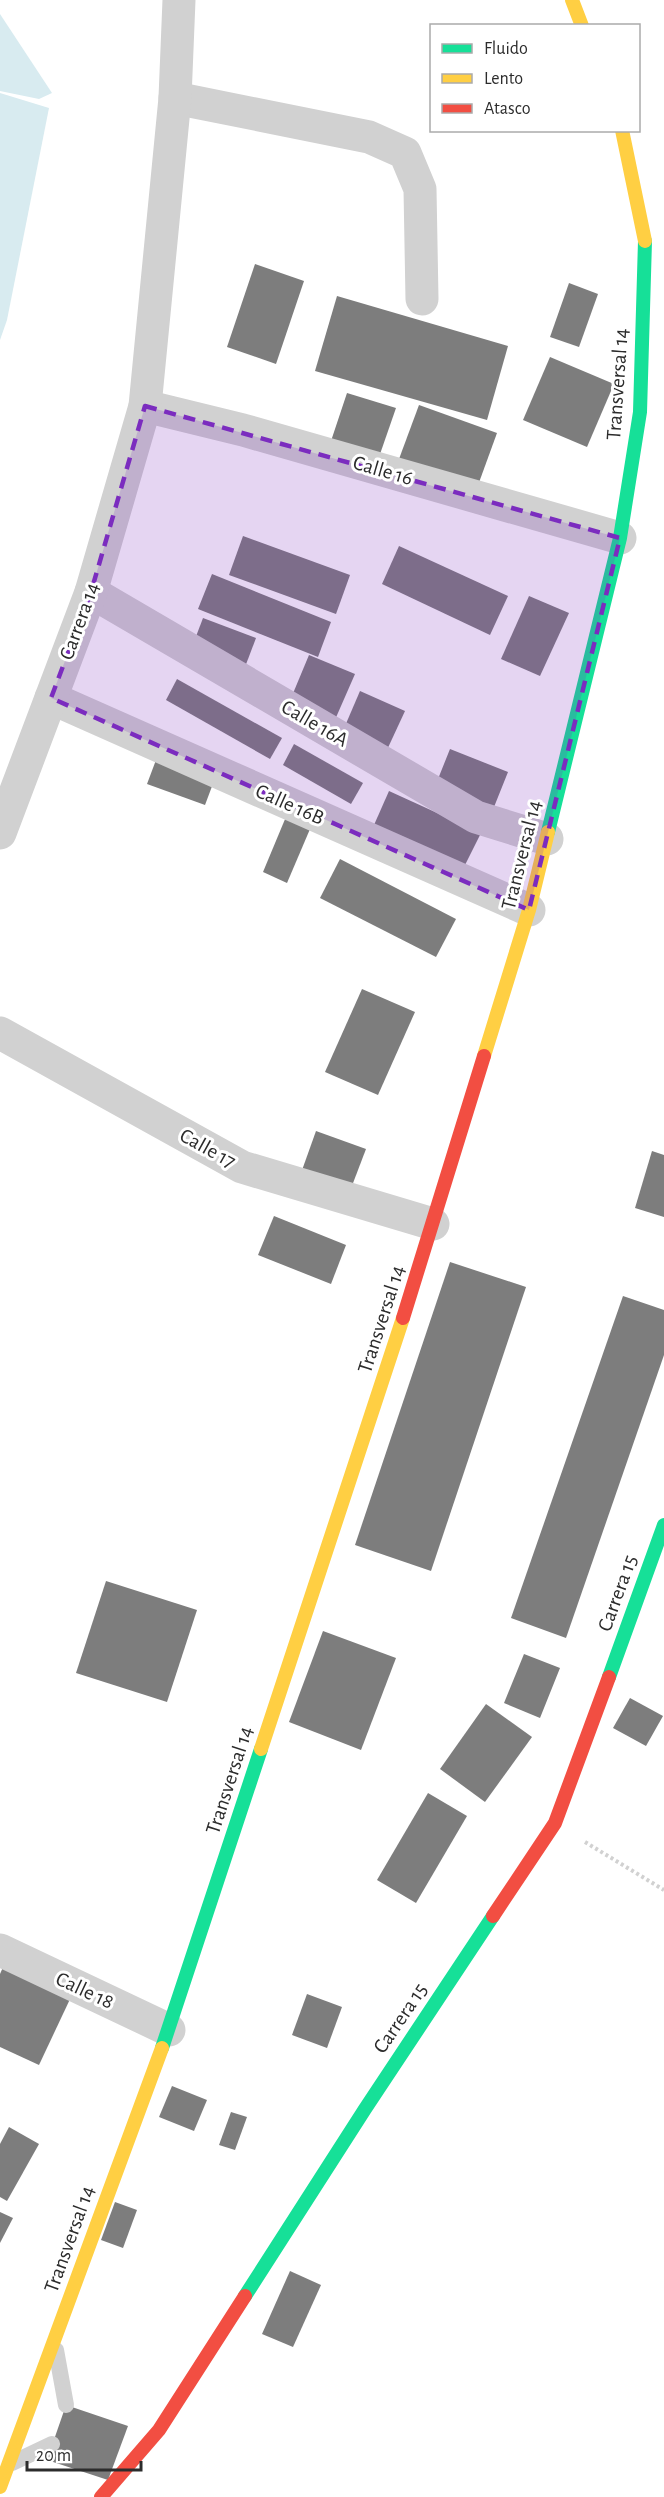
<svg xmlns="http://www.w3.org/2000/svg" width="664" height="2497" font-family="'Alegreya Sans',sans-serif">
  <rect width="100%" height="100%" fill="#fff"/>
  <g fill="#d8ebf0">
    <polygon points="0,14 52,93 39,99 0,91"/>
    <polygon points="0,93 49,108 7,320 0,340"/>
  </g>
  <g fill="#7d7d7d">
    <polygon points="255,264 304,281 276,364 227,347"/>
    <polygon points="569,283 598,294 579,347 550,337"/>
    <polygon points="337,296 508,346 487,420 315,371"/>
    <polygon points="550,357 614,384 587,447 523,420"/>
    <polygon points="347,393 396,408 379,457 331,441"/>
    <polygon points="419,405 497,433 477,488 399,459"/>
    <polygon points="243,536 350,575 336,614 229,575"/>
    <polygon points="399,546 508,596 490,635 382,584"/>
    <polygon points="212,574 331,622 318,657 198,609"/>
    <polygon points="529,596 569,613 540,676 501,659"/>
    <polygon points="203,618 256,638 245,667 192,647"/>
    <polygon points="309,655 355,674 334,722 289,703"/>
    <polygon points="177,679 282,738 270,759 166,700"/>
    <polygon points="360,691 405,711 386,752 342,733"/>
    <polygon points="294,744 363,783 351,804 283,765"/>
    <polygon points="450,749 508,772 492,812 434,789"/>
    <polygon points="156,760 214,781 205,805 147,784"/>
    <polygon points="389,791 481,833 465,865 374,825"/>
    <polygon points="288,812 313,822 287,883 263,872"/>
    <polygon points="340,859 456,919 436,957 320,898"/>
    <polygon points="362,989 415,1012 378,1095 325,1072"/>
    <polygon points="316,1131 366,1149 350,1191 301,1173"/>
    <polygon points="652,1151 664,1155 664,1217 635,1208"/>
    <polygon points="274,1216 346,1245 331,1284 258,1255"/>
    <polygon points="450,1262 526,1287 431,1571 355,1545"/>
    <polygon points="623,1296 664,1310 664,1355 566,1638 511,1618"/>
    <polygon points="106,1581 197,1610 167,1702 76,1673"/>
    <polygon points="323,1631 396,1658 361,1750 289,1722"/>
    <polygon points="524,1654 560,1668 540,1718 504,1703"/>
    <polygon points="630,1698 663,1716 646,1746 613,1728"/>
    <polygon points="486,1704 532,1737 485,1802 440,1769"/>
    <polygon points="428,1793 467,1816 416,1903 377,1880"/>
    <polygon points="4,1965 71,1997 39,2065 0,2047 0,1974"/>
    <polygon points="307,1994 342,2007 327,2048 292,2035"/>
    <polygon points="172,2086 207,2100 194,2131 159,2117"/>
    <polygon points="231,2112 247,2117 235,2150 219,2145"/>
    <polygon points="9,2127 39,2144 7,2201 0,2197 0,2144"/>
    <polygon points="115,2202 137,2210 123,2248 101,2240"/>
    <polygon points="0,2212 13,2218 0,2243"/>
    <polygon points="290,2271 321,2285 293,2347 262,2334"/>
    <polygon points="66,2405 128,2426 108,2480 47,2460"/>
  </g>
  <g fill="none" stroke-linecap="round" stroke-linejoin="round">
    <polyline stroke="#d1d1d1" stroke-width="4" stroke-dasharray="3 3" stroke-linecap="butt" points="585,1842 664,1890"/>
    <g stroke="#d1d1d1" stroke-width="16">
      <polyline points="56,2350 66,2405"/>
      <polyline points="12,2463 52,2444"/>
    </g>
    <g stroke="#d1d1d1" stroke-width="33">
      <polyline points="175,98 369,137 405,153 420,189 422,299"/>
      <polyline points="145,406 243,430 620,538"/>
      <polyline points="91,592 476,817 547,839"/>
      <polyline points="51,698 529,910"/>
      <polyline points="0,833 91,592 145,406 175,98 179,0"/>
      <polyline points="0,1033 242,1167 433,1224"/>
      <polyline points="0,1950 169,2030"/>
    </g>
    <g stroke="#16e098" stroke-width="14">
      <polyline points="548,832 620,538 640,412 645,241"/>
      <polyline points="609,1677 664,1525"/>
      <polyline points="162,2048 261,1749"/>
      <polyline points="245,2296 365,2109 493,1916"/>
    </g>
    <g stroke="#ffcf43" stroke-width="14">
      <polyline points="572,0 582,26"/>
      <polyline points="622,130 645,241"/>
      <polyline points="484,1056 529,910 548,832"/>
      <polyline points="261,1749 403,1318"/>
      <polyline points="0,2487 162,2048"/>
    </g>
    <g stroke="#f24e42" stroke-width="14">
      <polyline points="403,1318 484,1056"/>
      <polyline points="493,1916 555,1823 609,1677"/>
      <polyline points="101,2497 159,2430 245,2296"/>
    </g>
  </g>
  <path fill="#7b2cbf" fill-opacity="0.2" stroke="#7b2cbf" stroke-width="4.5" stroke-dasharray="12 8" stroke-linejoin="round" d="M145,406L620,538L529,910L51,698L91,592Z"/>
  <g text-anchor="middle" stroke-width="6" stroke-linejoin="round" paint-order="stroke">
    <g font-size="21" fill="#2c2c2c" stroke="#fff">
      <text transform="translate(617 384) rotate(-86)" y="7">Transversal 14</text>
      <text transform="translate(383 470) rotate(16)" y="7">Calle 16</text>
      <text transform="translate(79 621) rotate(-70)" y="7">Carrera 14</text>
      <text transform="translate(315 723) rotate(30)" y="7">Calle 16A</text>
      <text transform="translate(290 804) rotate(24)" y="7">Calle 16B</text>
      <text transform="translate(521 855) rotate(-76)" y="7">Transversal 14</text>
      <text transform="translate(208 1148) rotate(29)" y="7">Calle 17</text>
      <text transform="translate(381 1319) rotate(-72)" y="7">Transversal 14</text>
      <text transform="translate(617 1593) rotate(-70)" y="7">Carrera 15</text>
      <text transform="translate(229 1780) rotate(-72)" y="7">Transversal 14</text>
      <text transform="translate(85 1990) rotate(25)" y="7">Calle 18</text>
      <text transform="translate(400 2018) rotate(-56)" y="7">Carrera 15</text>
      <text transform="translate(69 2239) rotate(-70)" y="7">Transversal 14</text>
    </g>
  </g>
  <rect x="430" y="24" width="210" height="108" fill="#ffffff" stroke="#ababab" stroke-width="1.5"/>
  <rect x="442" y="44" width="30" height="9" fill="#16e098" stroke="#ababab" stroke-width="1.5"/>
  <text x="484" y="54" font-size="18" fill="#2c2c2c">Fluido</text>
  <rect x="442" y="74" width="30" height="9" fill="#ffcf43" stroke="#ababab" stroke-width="1.5"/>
  <text x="484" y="84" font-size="18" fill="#2c2c2c">Lento</text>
  <rect x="442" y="104" width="30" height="9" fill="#f24e42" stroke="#ababab" stroke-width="1.5"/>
  <text x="484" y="114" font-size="18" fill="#2c2c2c">Atasco</text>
  <path d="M27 2461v9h114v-9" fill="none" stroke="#2c2c2c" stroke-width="3"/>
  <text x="36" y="2461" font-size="18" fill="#2c2c2c" stroke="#ffffff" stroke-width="4.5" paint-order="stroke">20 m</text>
</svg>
